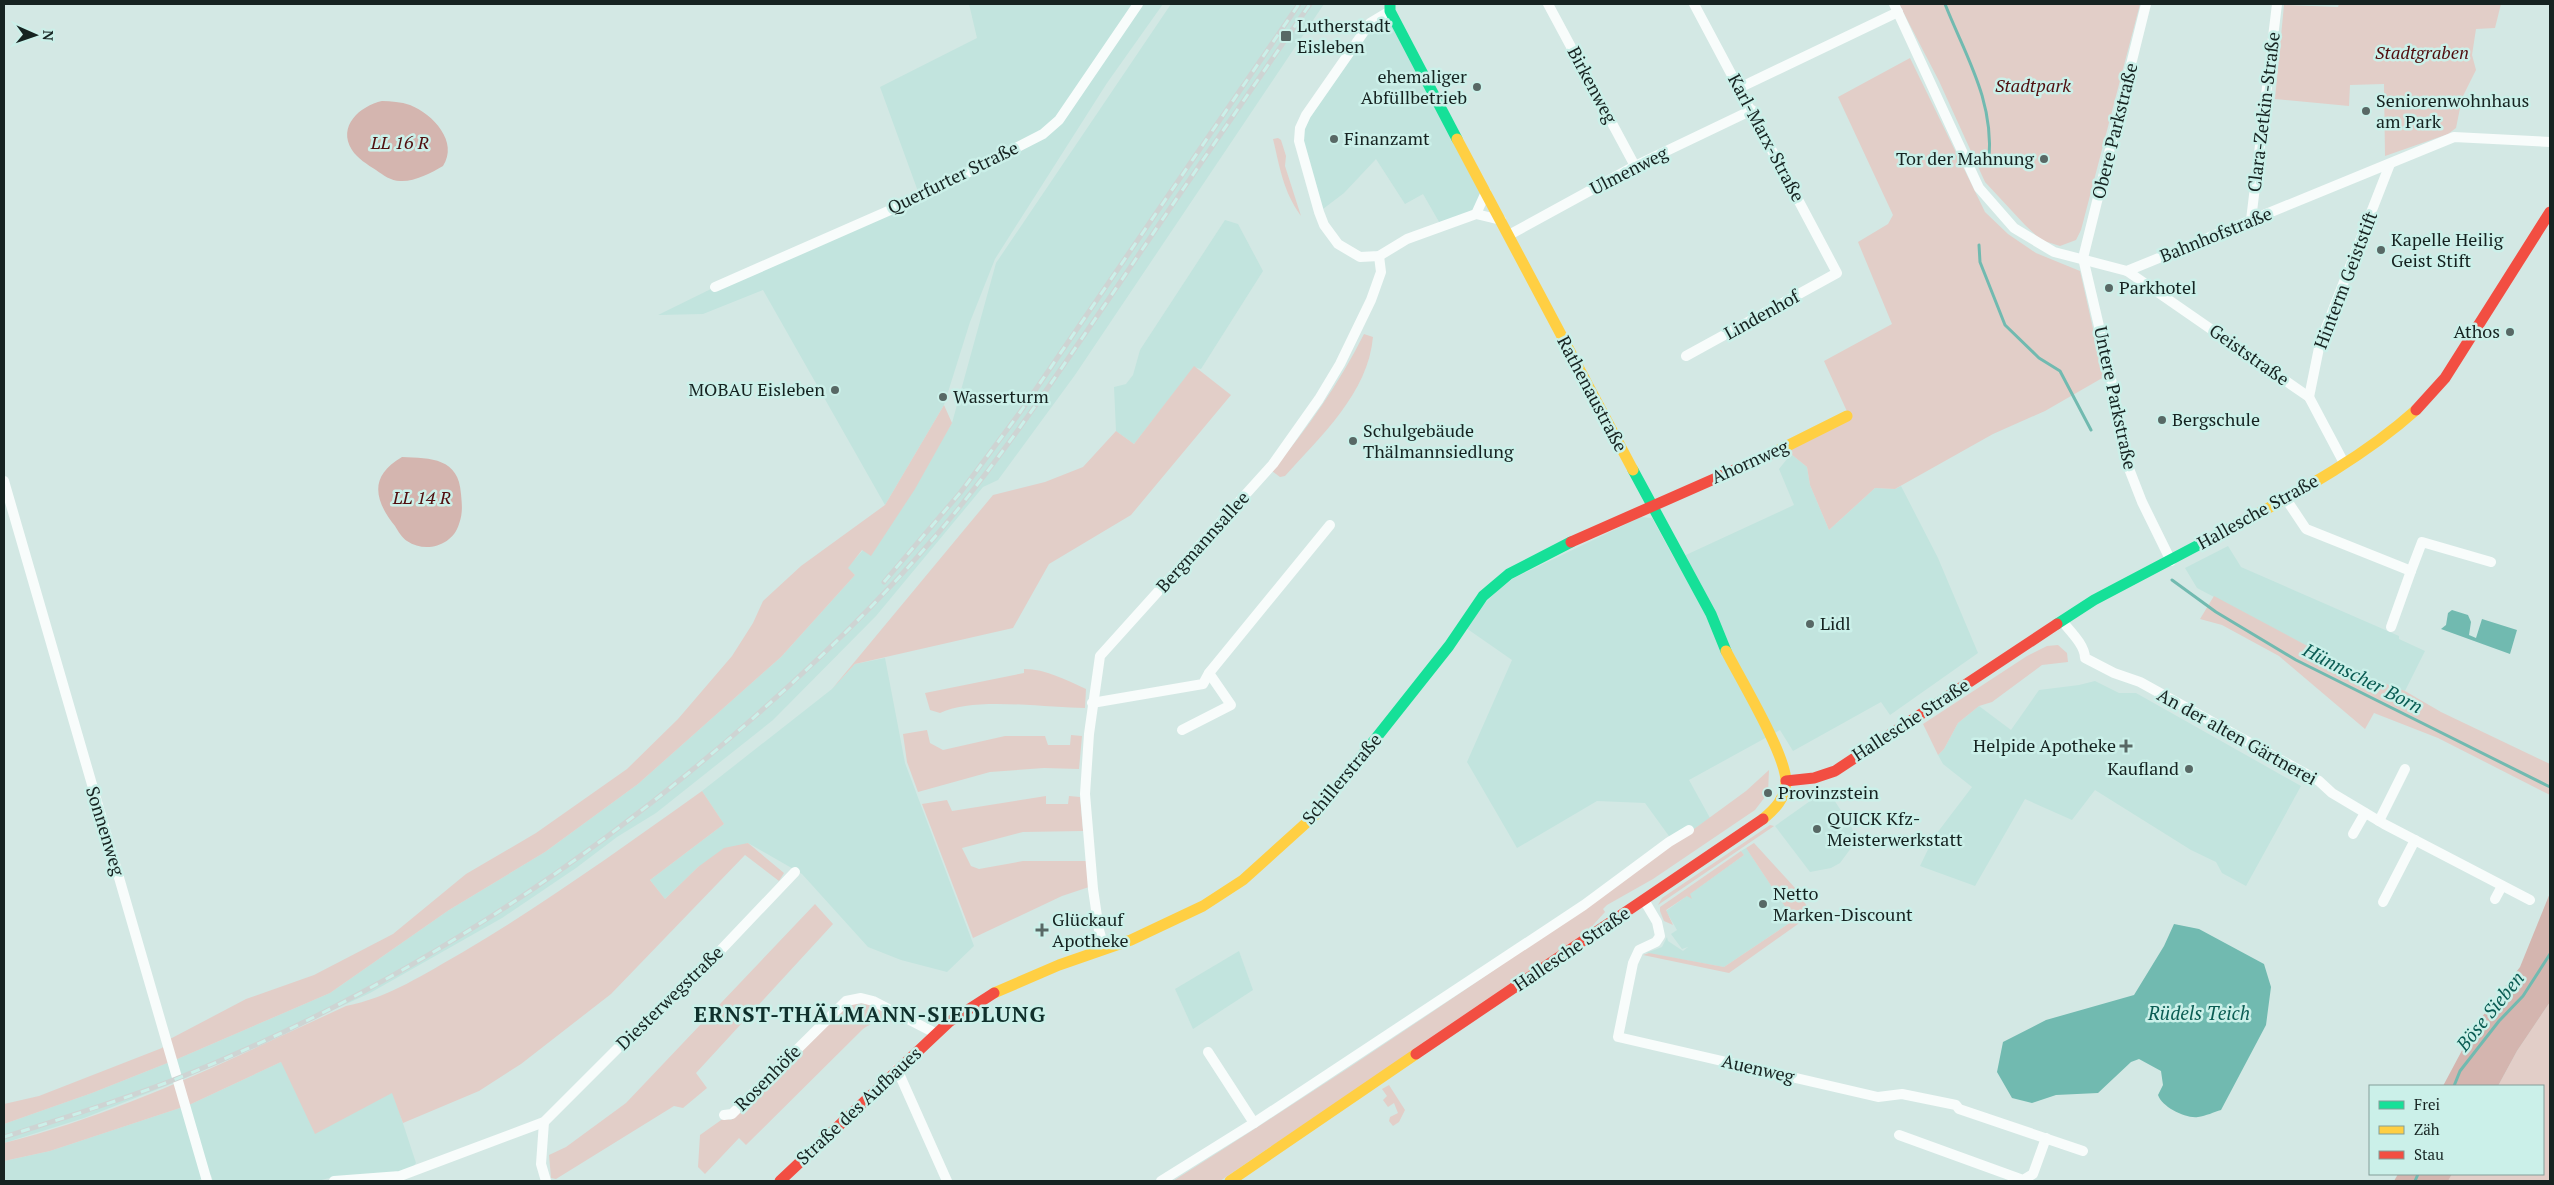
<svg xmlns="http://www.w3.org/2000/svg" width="2554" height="1185" font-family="'PT Serif',serif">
  <rect width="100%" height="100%" fill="#d3e8e4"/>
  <g fill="#c2e4de">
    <polygon points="969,4 1163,4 1107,83 995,259 970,322 944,405 885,505 763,290 703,314 658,315 715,287 920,197 880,87 977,38"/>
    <polygon points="1171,4 1324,4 1075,375 998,480 983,487 876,616 773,720 656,813 617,837 576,868 502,918 370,993 181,1080 84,1118 4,1143 4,1124 92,1093 175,1060 330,993 449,910 545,852 638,784 781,657 855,575 847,568 863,550 871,555 952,423 996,263"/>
    <polygon points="1390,11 1486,192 1476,214 1442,227 1423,194 1405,204 1376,159 1344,193 1319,212 1299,134 1370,23"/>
    <polygon points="1225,220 1238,224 1263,271 1201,369 1194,367 1134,444 1116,431 1114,387 1126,384 1133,375 1140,350"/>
    <polygon points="1791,454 1807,467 1810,485 1829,530 1875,488 1895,489 1901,486 1938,558 1978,653 1890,715 1881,702 1793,751 1780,730 1689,780 1710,818 1674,843 1645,803 1597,801 1517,848 1467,762 1512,660 1466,628 1476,612 1497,591 1514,578 1641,517 1652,518 1675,560 1794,505 1779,469"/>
    <polygon points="2228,546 2241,567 2399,636 2399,639 2425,651 2405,691 2360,674 2197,588 2185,568"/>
    <polygon points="885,658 905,763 974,946 947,972 901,960 868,947 802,874 748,843 698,867 665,899 650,880 724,824 702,791 832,689 855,664"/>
    <polygon points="2095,681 2119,693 2136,693 2301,786 2246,886 2222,873 2216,862 2191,850 2095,790 2072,820 2025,799 1975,886 1920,866 1934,837 1972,787 1943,764 1938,755 1944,749 1958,723 1979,706 2011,730 2039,690 2079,685"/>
    <polygon points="1827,789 1851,826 1857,840 1840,863 1831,868 1810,872 1775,826"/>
    <polygon points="1746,848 1794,920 1724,967 1646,953 1662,947 1667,937 1668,941 1683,951 1688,947 1682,949 1671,934 1677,930 1666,911 1744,855 1741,851"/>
    <polygon points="1239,951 1253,990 1193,1029 1175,989"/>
    <polygon points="281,1062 393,1093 416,1163 401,1181 338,1181 336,1176 318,1181 213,1181 211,1175 196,1181 4,1181 4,1161 50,1151 189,1105"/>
  </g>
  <g fill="#e2cec8">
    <polygon points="1899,4 2140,4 2081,230 2076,240 2060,246 2041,240 2025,225 1985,182 1939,81"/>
    <polygon points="2339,4 2501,4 2495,28 2476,29 2472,55 2476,70 2462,98 2456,128 2448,134 2385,156 2384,84 2350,85 2349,106 2275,99 2284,5 2338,7"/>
    <polygon points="1910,58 1985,212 2008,234 2036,253 2080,271 2104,377 2045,411 1993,434 1895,489 1875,488 1829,530 1810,485 1807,467 1791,454 1790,448 1850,418 1824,361 1892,324 1858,242 1888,224 1893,215 1838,97"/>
    <path d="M1278,138L1281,140L1286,156L1285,166L1301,216C1283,191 1280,168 1273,139Z"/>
    <path d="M1364,334L1373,337C1368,393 1321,436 1285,476L1280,477L1272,471C1307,429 1339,384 1364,334Z"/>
    <polygon points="1194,366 1231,395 1131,515 1049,564 1013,628 855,664 832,689 993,495 1045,482 1083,467 1116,431 1134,444"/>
    <polygon points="944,405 952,423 915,489 871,556 862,550 848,568 855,575 781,657 638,784 545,852 449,910 330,993 175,1060 92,1093 4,1124 4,1104 39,1096 162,1048 170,1039 246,999 314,975 393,934 466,874 536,833 627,769 678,719 732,656 753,623 763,601 801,566 885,505"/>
    <polygon points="2214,596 2360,674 2405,691 2441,712 2550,764 2550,795 2438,738 2374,713 2365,729 2279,656 2222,625 2200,619"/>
    <polygon points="2058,645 2067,653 2068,662 2042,665 1992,702 1979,706 1958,723 1944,749 1938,755 1923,724 2027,656 2047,646"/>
    <path d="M1024,669C1046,669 1066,680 1086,689L1085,708C1047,708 973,696 940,713L930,710L925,693L1024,673Z"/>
    <polygon points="927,730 930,743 943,750 1005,736 1045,736 1048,745 1070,745 1071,735 1082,736 1079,769 1044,768 990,772 918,792 907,762 903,734"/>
    <path d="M1769,770L1768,793L1755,810L1653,879L1607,905L1603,909L1605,912L1584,935L1220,1181H1173C1368,1058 1560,928 1746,791Z"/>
    <path d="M702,791L724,824L650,880L665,899L698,867L724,848L748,843L784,873L779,881L745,855L611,994L521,1064L479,1091L403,1123L392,1093L315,1134L281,1062L189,1105L50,1151L4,1161V1143C123,1113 235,1057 346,1006C388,998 426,973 463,952C546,903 623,847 702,791Z"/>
    <polygon points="1046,796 1046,804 1068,804 1069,796 1080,797 1083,831 1023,832 962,848 971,866 979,869 1023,861 1086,861 1089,887 1062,896 973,938 922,804 947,800 952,811"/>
    <polygon points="1770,825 1774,826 1658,905 1662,898"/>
    <polygon points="1754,843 1796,889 1812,914 1729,973 1643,955 1649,953 1724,967 1794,920 1746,848"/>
    <polygon points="1741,851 1744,855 1690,894 1692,899 1687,896 1666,910 1673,925 1664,921 1660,911 1660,907"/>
    <polygon points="815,904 833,924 696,1073 707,1088 683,1108 674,1106 556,1179 551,1178 549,1155 566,1147 626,1103"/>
    <polygon points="2550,1002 2550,1181 2448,1181 2452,1174 2543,1174 2543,1086 2498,1086 2517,1051"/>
    <path d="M865,1003L877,1006L906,1021L903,1025C887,1020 877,1019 863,1029L746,1145L739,1138L705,1174L698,1167L700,1135L724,1118L731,1120L841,1012L853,1004Z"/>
    <polygon points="1389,1085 1405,1110 1399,1122 1393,1126 1389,1121 1390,1117 1398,1113 1394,1103 1388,1107 1383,1100 1387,1096 1382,1089"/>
  </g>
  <g fill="#d4b5af">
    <path d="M382,101C391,101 401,102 410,105C433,114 459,142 443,166C431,173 414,182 400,181C391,181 383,175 376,170C368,165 357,158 352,150C337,126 360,106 382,101Z"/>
    <path d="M402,457C431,458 459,458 461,494C462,505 463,513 459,524C453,545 426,554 407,541C402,538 398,531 395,526C374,500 369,476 402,457Z"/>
    <polygon points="2550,893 2550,1002 2517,1051 2498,1086 2443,1086 2475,1026 2520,967"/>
    <polygon points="2398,1174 2452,1174 2448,1181 2394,1181"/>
  </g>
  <g fill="#71bab0">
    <polygon points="2452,610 2468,615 2471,622 2469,635 2476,638 2482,619 2517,630 2510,654 2441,629 2446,625 2448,613"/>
    <path d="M2174,924L2199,929L2264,964L2271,987L2266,1025L2221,1110C2214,1112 2206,1116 2198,1117C2186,1119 2162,1107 2158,1095L2163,1085L2161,1071L2139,1059L2131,1062L2098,1093L2056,1095L2032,1103L2012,1098L1997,1072L2003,1042L2046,1020L2134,995L2164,946Z"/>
  </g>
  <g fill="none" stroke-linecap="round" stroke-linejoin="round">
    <g stroke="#71bab0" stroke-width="3">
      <path d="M1945,4C1966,57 1994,100 1989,160"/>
      <polyline points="1979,245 1980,262 2005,325 2039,358 2060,371 2091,430"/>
      <polyline points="2172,580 2216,612 2296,660 2550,787"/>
      <polyline points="2454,1086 2460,1071 2499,1021 2523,996 2550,954"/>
      <polyline points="2415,1181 2418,1174"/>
    </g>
    <g stroke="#f8fcfb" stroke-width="10">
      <polyline points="1548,4 1635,166"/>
      <polyline points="1894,4 1979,188 2014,228 2054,252 2127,271 2454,137 2550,142"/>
      <polyline points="2146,4 2083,258 2110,373 2126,461 2142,502 2171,561"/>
      <polyline points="1390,11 1370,23 1306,115 1300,128 1299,141 1319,212 1324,225 1338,244 1360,257 1379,256 1407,239 1476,214 1501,220"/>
      <polyline points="1739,88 1898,12"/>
      <polyline points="1476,214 1486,192"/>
      <polyline points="2251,220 2277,4"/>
      <polyline points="1509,235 1635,166 1752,110"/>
      <polyline points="2127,271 2309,397 2344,463"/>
      <polyline points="715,287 920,197 1043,134 1059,120 1138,4"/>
      <polyline points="1686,356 1837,273 1694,4"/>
      <polyline points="2309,397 2320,343 2390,164"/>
      <polyline points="4,481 207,1181"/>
      <polyline points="2286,499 2306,529 2411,571 2422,542 2491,562"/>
      <path d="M2062,621C2070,631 2085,645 2085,658L2114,673L2140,682L2319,781L2332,793L2384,824L2530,900"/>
      <polyline points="2391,627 2411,571"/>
      <polyline points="1092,703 1203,684 1209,673 1330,525"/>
      <polyline points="1182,730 1231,705 1209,673"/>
      <polyline points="2379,821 2405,769"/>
      <polyline points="2353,834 2365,813"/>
      <polyline points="2495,899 2502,886"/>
      <polyline points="1644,900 1657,922 1660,936 1656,942 1639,950 1633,963 1618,1037 1878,1097 1902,1094 1956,1105 1959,1109 2083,1151"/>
      <polyline points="2383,902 2415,840"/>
      <polyline points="1104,948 1099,930 1093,889 1085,794 1089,734 1100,656 1273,464 1319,399 1340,364 1371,300 1381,272 1379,256"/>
      <polyline points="1208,1052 1254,1123"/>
      <polyline points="897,1069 947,1181"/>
      <polyline points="724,1115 732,1114 846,1001 861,998 873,1001 937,1034"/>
      <polyline points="544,1122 541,1164 546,1181"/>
      <polyline points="1899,1135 2023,1180 2033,1174 2046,1138"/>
      <polyline points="334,1181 400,1176 544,1122 620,1046 699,973 795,872"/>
      <polyline points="1161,1181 1254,1123 1584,905 1669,842 1689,830"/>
    </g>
    <g stroke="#16e098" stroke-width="11">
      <polyline points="1390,4 1390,11 1457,139"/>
      <polyline points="1633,470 1711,614 1726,651"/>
      <polyline points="2057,624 2094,600 2244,521"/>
      <polyline points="1346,776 1449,646 1483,596 1509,574 1571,542"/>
    </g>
    <g stroke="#ffcf43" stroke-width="11">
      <polyline points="1457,139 1633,470"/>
      <polyline points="1773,453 1847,416"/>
      <path d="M2244,521C2303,490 2366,455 2416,410"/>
      <path d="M1726,651C1741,680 1785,753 1786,781C1786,798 1775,809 1763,819"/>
      <polyline points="994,993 1059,965 1131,940 1203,906 1243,880 1315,815 1346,776"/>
      <polyline points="1230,1181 1416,1054"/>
    </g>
    <g stroke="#f24e42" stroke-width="11">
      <polyline points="2416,410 2445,378 2550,212"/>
      <polyline points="1571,542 1773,453"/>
      <polyline points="1786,781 1814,778 1835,771 2057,624"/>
      <polyline points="1416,1054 1763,819"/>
      <polyline points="780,1181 949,1022 994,993"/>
    </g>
    <g stroke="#ced4d3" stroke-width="5">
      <g id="rail">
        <polyline points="884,582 960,493 1021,411 1299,4"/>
        <path d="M4,1137C63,1118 123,1100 181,1077C392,992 582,869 752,719C826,654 897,585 958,509C1016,437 1067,360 1119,284C1182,190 1246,97 1310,4"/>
      </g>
    </g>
    <use href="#rail" stroke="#cbf0e9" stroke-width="3" stroke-dasharray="9" stroke-linecap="butt"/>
  </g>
  <g fill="#586865" stroke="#cbf0e9" stroke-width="2">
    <rect x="1280" y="30" width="12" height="12" rx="2.5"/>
    <circle cx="1477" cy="87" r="5"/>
    <circle cx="2366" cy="111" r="5"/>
    <circle cx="1334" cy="139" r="5"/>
    <circle cx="2044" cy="159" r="5"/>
    <circle cx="2381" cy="250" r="5"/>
    <circle cx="2109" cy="288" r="5"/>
    <circle cx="2510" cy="332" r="5"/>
    <circle cx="835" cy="390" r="5"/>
    <circle cx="943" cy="397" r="5"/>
    <circle cx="2162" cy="420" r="5"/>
    <circle cx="1353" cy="441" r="5"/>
    <circle cx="1810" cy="624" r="5"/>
    <path d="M2123.5 738.5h5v5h5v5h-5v5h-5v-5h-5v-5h5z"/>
    <circle cx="2189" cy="769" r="5"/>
    <circle cx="1768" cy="793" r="5"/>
    <circle cx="1817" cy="829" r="5"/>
    <circle cx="1763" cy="904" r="5"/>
    <path d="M1039.5 922.5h5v5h5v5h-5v5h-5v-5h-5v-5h5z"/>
  </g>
  <g text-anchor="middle" stroke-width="5" stroke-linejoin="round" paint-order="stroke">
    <g font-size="18" fill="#162321" stroke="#cbf0e9" text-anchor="start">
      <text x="1297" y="32">Lutherstadt<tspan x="1297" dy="21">Eisleben</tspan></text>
      <text x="1467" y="83" text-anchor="end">ehemaliger<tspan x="1467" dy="21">Abfüllbetrieb</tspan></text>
      <text x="2376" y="107">Seniorenwohnhaus<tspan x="2376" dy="21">am Park</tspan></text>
      <text x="1344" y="145">Finanzamt</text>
      <text x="2034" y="165" text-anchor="end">Tor der Mahnung</text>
      <text x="2391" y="246">Kapelle Heilig<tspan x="2391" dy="21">Geist Stift</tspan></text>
      <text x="2119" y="294">Parkhotel</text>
      <text x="2500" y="338" text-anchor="end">Athos</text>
      <text x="825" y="396" text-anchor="end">MOBAU Eisleben</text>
      <text x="953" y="403">Wasserturm</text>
      <text x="2172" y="426">Bergschule</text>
      <text x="1363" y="437">Schulgebäude<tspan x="1363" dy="21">Thälmannsiedlung</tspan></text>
      <text x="1820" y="630">Lidl</text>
      <text x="2116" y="752" text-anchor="end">Helpide Apotheke</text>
      <text x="2179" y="775" text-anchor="end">Kaufland</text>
      <text x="1778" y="799">Provinzstein</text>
      <text x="1827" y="825">QUICK Kfz-<tspan x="1827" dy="21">Meisterwerkstatt</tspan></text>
      <text x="1773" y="900">Netto<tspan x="1773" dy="21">Marken-Discount</tspan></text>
      <text x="1052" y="926">Glückauf<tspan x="1052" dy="21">Apotheke</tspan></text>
    </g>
    <g font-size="18" font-style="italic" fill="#500e0e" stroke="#cbf0e9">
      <text x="2422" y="59">Stadtgraben</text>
      <text x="2033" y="92">Stadtpark</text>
      <text x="400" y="149">LL 16 R</text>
      <text x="422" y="504">LL 14 R</text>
    </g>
    <g font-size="18" fill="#162321" stroke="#cbf0e9">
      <text transform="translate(1592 85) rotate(62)" y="6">Birkenweg</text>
      <text transform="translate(2264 112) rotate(-83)" y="6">Clara-Zetkin-Straße</text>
      <text transform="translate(2115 131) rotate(-76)" y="6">Obere Parkstraße</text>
      <text transform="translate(1766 138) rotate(62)" y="6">Karl-Marx-Straße</text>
      <text transform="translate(1629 171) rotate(-27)" y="6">Ulmenweg</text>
      <text transform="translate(953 178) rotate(-26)" y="6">Querfurter Straße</text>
      <text transform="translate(2216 235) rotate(-22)" y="6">Bahnhofstraße</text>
      <text transform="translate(2346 280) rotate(-69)" y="6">Hinterm Geiststift</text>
      <text transform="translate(1762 315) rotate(-29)" y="6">Lindenhof</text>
      <text transform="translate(2249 355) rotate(35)" y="6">Geiststraße</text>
      <text transform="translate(1592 394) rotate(62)" y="6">Rathenaustraße</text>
      <text transform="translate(2115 398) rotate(78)" y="6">Untere Parkstraße</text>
      <text transform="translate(1750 462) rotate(-24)" y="6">Ahornweg</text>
      <text transform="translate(2258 512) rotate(-29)" y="6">Hallesche Straße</text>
      <text transform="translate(1203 542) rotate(-48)" y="6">Bergmannsallee</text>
      <text transform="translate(1911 720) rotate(-33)" y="6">Hallesche Straße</text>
      <text transform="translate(2237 737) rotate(29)" y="6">An der alten Gärtnerei</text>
      <text transform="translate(1342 779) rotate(-50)" y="6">Schillerstraße</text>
      <text transform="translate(105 831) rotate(73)" y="6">Sonnenweg</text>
      <text transform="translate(1572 949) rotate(-34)" y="6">Hallesche Straße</text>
      <text transform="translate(670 998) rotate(-44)" y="6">Diesterwegstraße</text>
      <text transform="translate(1758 1069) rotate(13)" y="6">Auenweg</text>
      <text transform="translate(768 1078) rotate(-45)" y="6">Rosenhöfe</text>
      <text transform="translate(859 1106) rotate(-43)" y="6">Straße des Aufbaues</text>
    </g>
    <g font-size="19" font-style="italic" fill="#0a5c53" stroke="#cbf0e9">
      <text transform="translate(2363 678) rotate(27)" y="7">Hünnscher Born</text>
      <text transform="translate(2490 1011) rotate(-51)" y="7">Böse Sieben</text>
      <text x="2199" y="1020">Rüdels Teich</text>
    </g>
    <g font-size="22" font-weight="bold" letter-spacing="1" fill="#10302c" stroke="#cbf0e9">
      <text x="870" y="1022">ERNST-THÄLMANN-SIEDLUNG</text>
    </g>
  </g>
  <rect width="2554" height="1185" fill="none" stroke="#162321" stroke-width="10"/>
  <rect x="2369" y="1085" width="175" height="90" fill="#cbf0e9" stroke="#839e99"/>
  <rect x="2379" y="1101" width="25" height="8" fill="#16e098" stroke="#839e99"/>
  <text x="2414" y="1110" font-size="15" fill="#162321">Frei</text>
  <rect x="2379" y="1126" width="25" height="8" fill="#ffcf43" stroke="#839e99"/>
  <text x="2414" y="1135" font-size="15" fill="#162321">Zäh</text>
  <rect x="2379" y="1151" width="25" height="8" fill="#f24e42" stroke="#839e99"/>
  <text x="2414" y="1160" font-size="15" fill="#162321">Stau</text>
  <g transform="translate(35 35) rotate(92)" stroke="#cbf0e9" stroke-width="4" paint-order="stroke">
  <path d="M0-4L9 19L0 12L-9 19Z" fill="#162321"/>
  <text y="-8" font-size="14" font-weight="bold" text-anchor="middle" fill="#162321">N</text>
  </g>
</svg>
